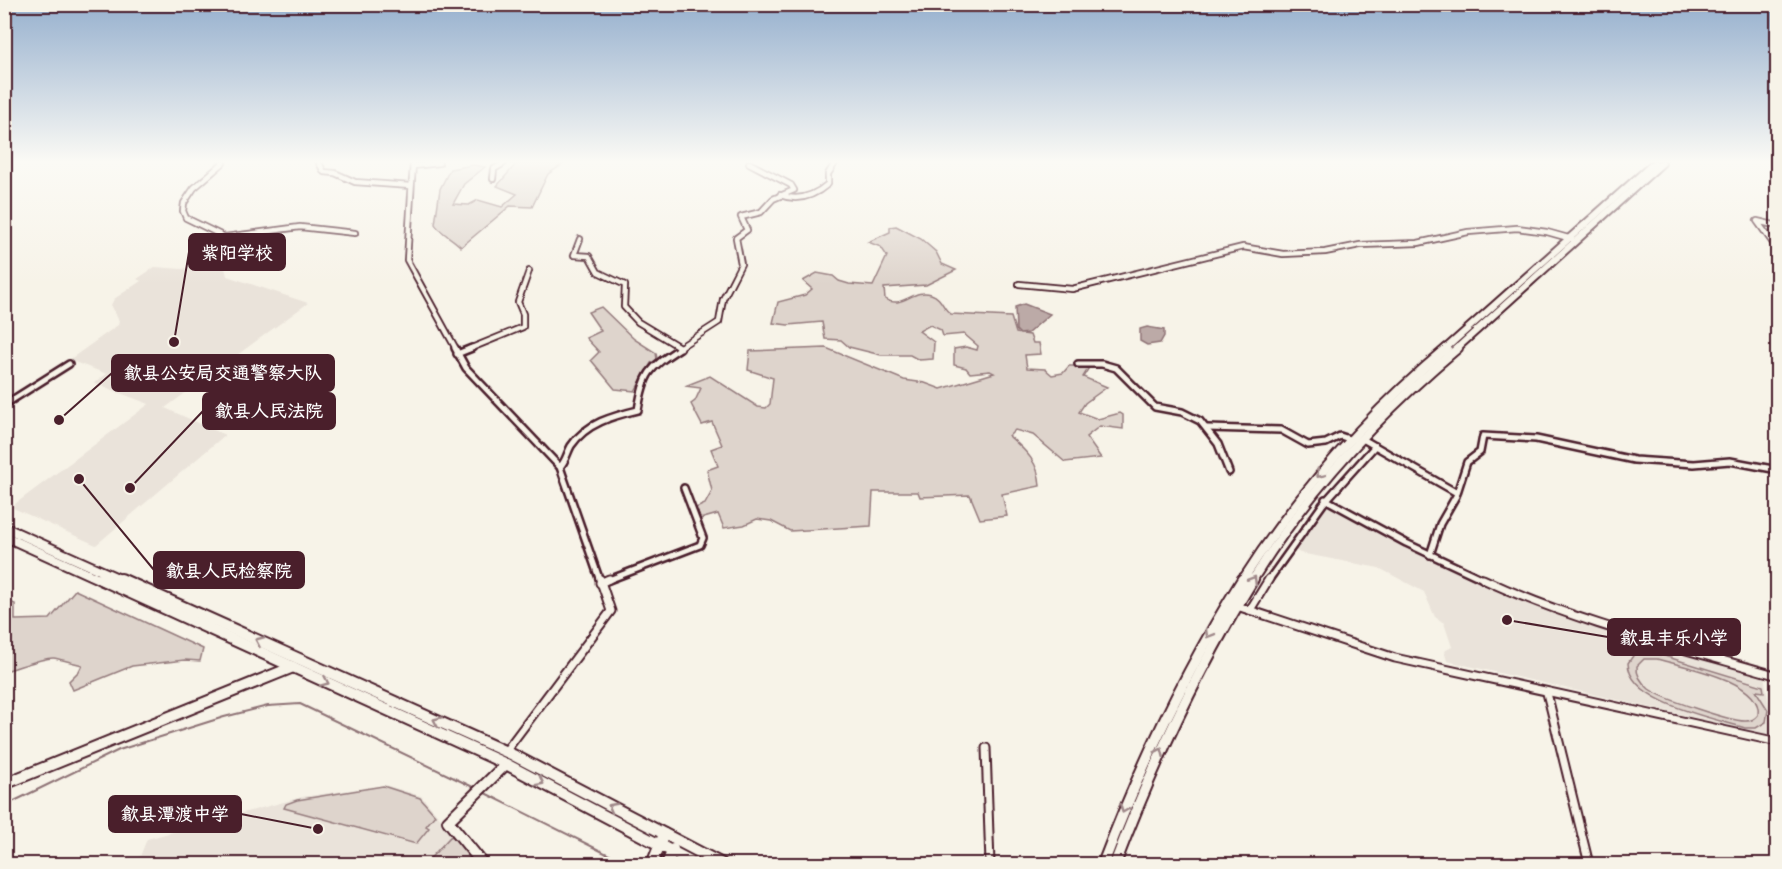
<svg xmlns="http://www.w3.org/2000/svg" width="1782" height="869" font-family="Kalam,'LXGW WenKai TC',sans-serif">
  <rect width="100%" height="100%" fill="#f7f3e8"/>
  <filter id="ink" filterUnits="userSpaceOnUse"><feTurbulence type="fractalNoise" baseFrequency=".0167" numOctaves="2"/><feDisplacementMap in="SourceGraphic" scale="12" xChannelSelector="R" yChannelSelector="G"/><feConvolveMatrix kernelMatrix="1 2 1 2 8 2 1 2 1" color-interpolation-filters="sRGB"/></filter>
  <g filter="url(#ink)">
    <g fill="#eae3da">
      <polygon points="223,260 227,276 308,303 165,408 225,435 96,545 11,507 149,404 94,383 107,374 69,360 118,325 119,321 111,305 114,299 141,281 137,279 155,267 182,269"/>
      <polygon points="1325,505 1470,579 1538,607 1623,636 1764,675 1774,736 1447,661 1444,651 1452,647 1444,623 1435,617 1424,592 1379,568 1300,553 1292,548"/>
      <polygon points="385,785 421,796 478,860 479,864 137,864 147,839 302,797"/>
    </g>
    <g fill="#ded4cc" stroke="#947a7c" stroke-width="1.5" fill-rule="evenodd">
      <path d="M510,163H565L548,174L532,207L510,206L461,247C454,239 439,232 435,224L440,189L450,169L473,165L485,167L464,184L453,204L469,205L478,200L502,207L517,194L497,186L516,164Z"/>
      <path d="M896,226L921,239L936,252L942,264L956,270L926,285L884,288L885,299C902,310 913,288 931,294C943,298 942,309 951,314L1011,317L1016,333L1030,335L1033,343H1039L1041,354L1025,355L1027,368L1045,369L1052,375L1063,373L1069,366H1090L1083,377L1107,387L1085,403L1079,412L1098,419L1120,413L1123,415V429L1100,426L1086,437L1101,458L1065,462L1033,435L1015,430L1009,436C1026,451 1039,462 1040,486L1002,494L1007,516L980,519L970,495L920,497L918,492H873L871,526L790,531L771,521L757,519L744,525L724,528L718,514L700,519L696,508L705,504L712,491L707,470L718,466L711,449L722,445L712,422L702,425L691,404L695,401L701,388L685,386L710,376L758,407L766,408L770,404L773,378L748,370L750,351L826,348L904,380L925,383L941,389L994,373L990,371L970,373L966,368L954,365V349L966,347L977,350L978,346L964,334L943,336L941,330L930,325L919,331L934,342L933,359L919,360L910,355H881L849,347L841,340L825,339L822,322L788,325L773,323L778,302L805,295L812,289L803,281L817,273L833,276L839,281L849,284L873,286L887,256L881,247L868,242L890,232V227Z"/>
      <polygon points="601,307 634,339 656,353 657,359 651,363 635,391 615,389 591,360 599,352 586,338 601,331 588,312"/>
      <path d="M75,590L203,649L200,661L185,660L132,666L73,690L69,681L79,671L82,665C78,664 56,658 53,658C41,658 17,668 5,671V600L15,604V620L50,619Z"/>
      <path d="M1625,644L1763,686L1764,692L1756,691L1768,710L1766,722L1756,728H1745C1714,718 1629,703 1628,663L1635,653L1626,650ZM1644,659H1657C1682,666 1764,681 1758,715C1755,719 1752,721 1746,721C1732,722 1661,698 1649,689C1642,683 1636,675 1637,666Z"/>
      <polygon points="383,786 420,798 435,815 426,826 429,828 416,844 284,808 286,804 297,800"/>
      <polygon points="453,836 478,864 425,864 450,837"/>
    </g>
    <g fill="#bcaaa7" stroke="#8e7275" stroke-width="1.5">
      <polygon points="1024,304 1050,314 1028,333 1020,334 1016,330 1015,307"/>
      <polygon points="1147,327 1164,330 1164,336 1160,343 1147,345 1140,341 1140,329"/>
    </g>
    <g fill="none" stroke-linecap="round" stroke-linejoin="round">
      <g stroke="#8e7275" stroke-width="2">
        <polyline points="485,793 621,861"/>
        <polyline points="4,806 119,750 224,717 268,706 300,704 475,788"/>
      </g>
      <g stroke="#4a1f2b" stroke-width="8">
        <g id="street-far2">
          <polyline points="223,163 194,188 184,203 183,211 186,218 225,237 300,227 355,233"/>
          <polyline points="319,163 324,172 335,173 355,182 411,186"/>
          <polyline points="413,163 407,260 456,349"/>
          <polyline points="413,166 439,163"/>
          <polyline points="493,179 494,169 504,163"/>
          <path d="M780,195C798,202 814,196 828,184V174L835,163"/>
          <polyline points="580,239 574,255 589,256 598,272 625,285 624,307 638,322 681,348"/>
          <polyline points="1775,246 1757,221 1778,226"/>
          <polyline points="1019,284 1072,289 1243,247 1283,254 1325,252 1360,245 1418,243 1468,232 1517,228 1547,232 1572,239"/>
          <polyline points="469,349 523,327 523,314 518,302 529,271"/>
          <polyline points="677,349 719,322 723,299 741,264 736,238 747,230 741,217 761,212 773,199 794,190 791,185 749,163"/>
        </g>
      </g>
      <g stroke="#4a1f2b" stroke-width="10">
        <g id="street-far1">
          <polyline points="455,348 466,368 560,467 600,581"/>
          <polyline points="457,354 472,348"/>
          <polyline points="1078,364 1102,364 1116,368 1155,407 1182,412 1200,421 1218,444 1229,472"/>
          <polyline points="4,405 69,364"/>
          <polyline points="1207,428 1281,430 1308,445 1326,443 1340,436 1349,439"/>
          <polyline points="1361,438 1457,493"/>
          <path d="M560,467C566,461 567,453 571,446C586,423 613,416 638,410C644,373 649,368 680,348"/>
          <polyline points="1325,499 1406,543 1487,581"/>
          <polyline points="1430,555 1440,524 1456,496 1467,462 1480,452 1483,436 1536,439 1634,460 1694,464 1730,461 1778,470"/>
          <polyline points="606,581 700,545 703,538 684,488"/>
          <polyline points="1268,581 1323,504 1375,446"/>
        </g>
      </g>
      <g stroke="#4a1f2b" stroke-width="11">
        <g id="street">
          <path d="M1483,579C1577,623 1679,647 1778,676"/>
          <polyline points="600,583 609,579"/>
          <polyline points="1237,606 1395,658 1778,742"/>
          <polyline points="1250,610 1269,579"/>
          <polyline points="1547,693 1589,864"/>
          <polyline points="986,748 990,864"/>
          <polyline points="505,752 611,611 600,579"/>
        </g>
      </g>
      <g stroke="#4a1f2b" stroke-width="10">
        <g id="secondary-far2">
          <polyline points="1445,349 1654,163"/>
          <polyline points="1456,349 1662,163"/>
        </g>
      </g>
      <g stroke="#4a1f2b" stroke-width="12">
        <g id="secondary-far1">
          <polyline points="4,527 124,581"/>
          <polyline points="4,536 103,581"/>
          <path d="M1242,581C1298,493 1367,415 1447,348"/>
          <path d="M1252,581C1307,492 1378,415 1458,348"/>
        </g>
      </g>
      <g stroke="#4a1f2b" stroke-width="14">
        <g id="secondary">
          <polyline points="100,579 506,764 696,864"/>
          <polyline points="121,579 513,755 722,864"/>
          <polyline points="4,784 293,667"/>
          <polyline points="483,864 448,821 506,764"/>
          <polyline points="652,864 664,834"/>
          <polyline points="667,864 673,849"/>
          <path d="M1103,864C1141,764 1186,670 1243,579"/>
          <path d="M1115,864C1153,764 1197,670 1253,579"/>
        </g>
      </g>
      <use href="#street-far2" stroke="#f7f3e8" stroke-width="4.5"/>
      <use href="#street-far1" stroke="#f7f3e8" stroke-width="5"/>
      <use href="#street" stroke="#f7f3e8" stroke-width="7"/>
      <use href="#secondary-far2" stroke="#f7f3e8" stroke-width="6"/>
      <use href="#secondary-far1" stroke="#f7f3e8" stroke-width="8"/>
      <use href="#secondary" stroke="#f7f3e8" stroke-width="10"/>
    </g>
    <defs><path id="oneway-chevron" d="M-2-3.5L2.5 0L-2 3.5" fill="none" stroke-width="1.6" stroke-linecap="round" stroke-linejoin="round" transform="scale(1.5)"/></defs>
    <g stroke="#a0898a">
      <use href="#oneway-chevron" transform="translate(1320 474) rotate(130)"/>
      <use href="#oneway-chevron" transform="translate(1253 580) rotate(-58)"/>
      <use href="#oneway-chevron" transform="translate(1209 634) rotate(120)"/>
      <use href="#oneway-chevron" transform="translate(259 641) rotate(-156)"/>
      <use href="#oneway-chevron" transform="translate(325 682) rotate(24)"/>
      <use href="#oneway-chevron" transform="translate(437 721) rotate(-156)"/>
      <use href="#oneway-chevron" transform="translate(1160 752) rotate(-66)"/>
      <use href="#oneway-chevron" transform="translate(540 782) rotate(28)"/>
      <use href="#oneway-chevron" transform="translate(612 807) rotate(-152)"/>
      <use href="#oneway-chevron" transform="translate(1124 809) rotate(112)"/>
    </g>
  </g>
  <linearGradient id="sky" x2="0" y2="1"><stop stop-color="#96b0ce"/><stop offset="0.57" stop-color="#fbfaf5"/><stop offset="1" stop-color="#fbfaf5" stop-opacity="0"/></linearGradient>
  <rect width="1782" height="284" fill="url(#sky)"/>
  <path fill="none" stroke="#4a1f2b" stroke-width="2" d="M174 342L189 252M59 420L112 373M130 488L203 411M79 479L154 570M1507 620L1608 637M318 829L241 814"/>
  <g fill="#4a1f2b" stroke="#f7f3e8" stroke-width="2">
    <circle cx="174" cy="342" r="6"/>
    <circle cx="59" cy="420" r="6"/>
    <circle cx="130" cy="488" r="6"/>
    <circle cx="79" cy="479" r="6"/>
    <circle cx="1507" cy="620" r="6"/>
    <circle cx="318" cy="829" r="6"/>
  </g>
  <g fill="#4a1f2b" stroke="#4a1f2b" stroke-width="2">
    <rect x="189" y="234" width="96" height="36" rx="6"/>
    <rect x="112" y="355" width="222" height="36" rx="6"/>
    <rect x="203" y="393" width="132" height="36" rx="6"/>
    <rect x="154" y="552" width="150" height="36" rx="6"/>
    <rect x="1608" y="619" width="132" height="36" rx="6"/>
    <rect x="109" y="796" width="132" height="36" rx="6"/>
  </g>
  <g font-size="18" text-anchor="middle" font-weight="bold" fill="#fff">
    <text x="237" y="259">紫阳学校</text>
    <text x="223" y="379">歙县公安局交通警察大队</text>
    <text x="269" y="417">歙县人民法院</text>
    <text x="229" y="577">歙县人民检察院</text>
    <text x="1674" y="644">歙县丰乐小学</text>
    <text x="175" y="820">歙县潭渡中学</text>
  </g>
  <rect width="1782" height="869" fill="none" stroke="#f7f3e8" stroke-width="24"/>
  <rect x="12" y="12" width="1758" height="845" fill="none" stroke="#4a1f2b" stroke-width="2" filter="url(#ink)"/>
</svg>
